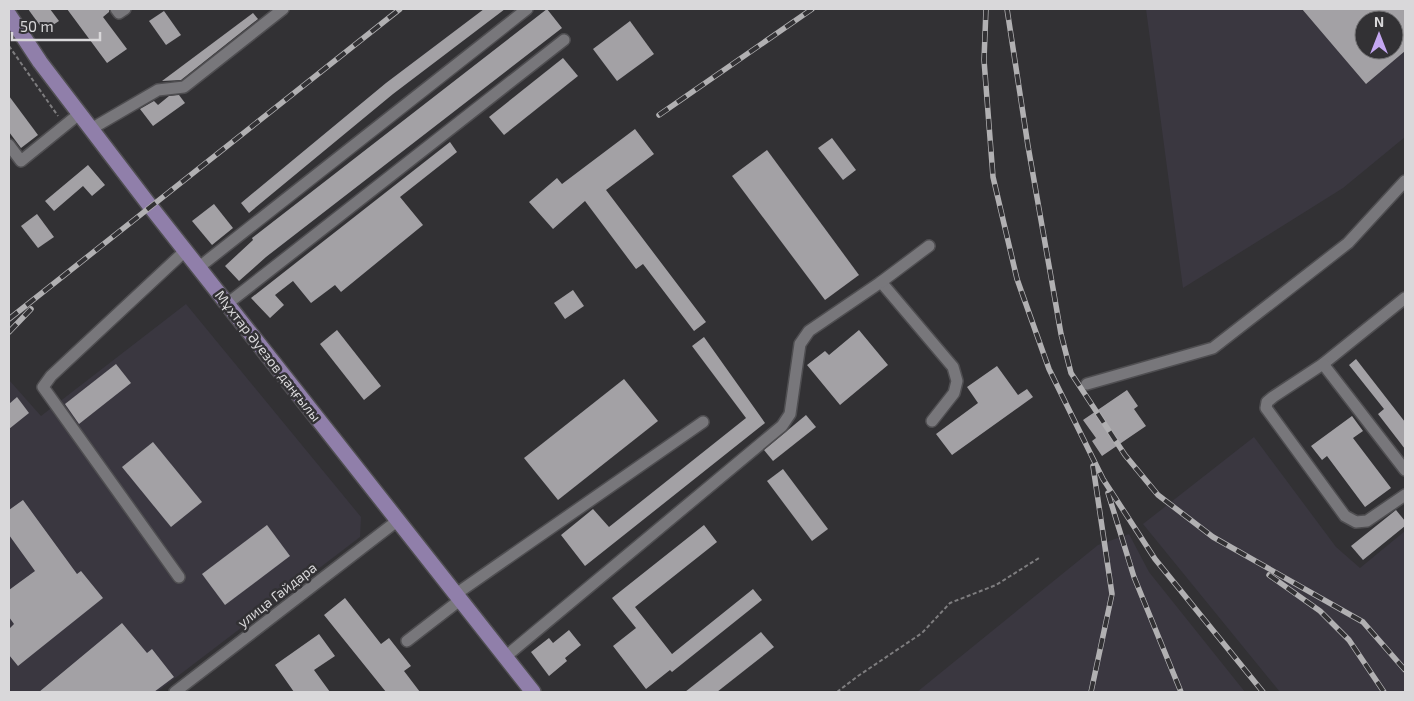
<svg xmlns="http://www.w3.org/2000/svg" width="1414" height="701" font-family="'Exo 2',sans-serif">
  <rect width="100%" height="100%" fill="#323134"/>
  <g fill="#3a3740" fill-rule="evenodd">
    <path d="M1146,9H1405V137L1343,188L1183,288ZM1364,20H1394V50H1364Z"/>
    <polygon points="186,304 361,517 360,537 157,692 9,692 9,380 41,416"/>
    <polygon points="1254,437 1336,547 1360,568 1405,531 1405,692 1280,692 1143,524"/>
    <polygon points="1129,534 1149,572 1245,692 917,692 1098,545"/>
  </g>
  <g fill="#a3a1a5" fill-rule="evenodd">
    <polygon points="28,9 50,9 59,21 44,31"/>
    <polygon points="67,9 109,9 109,12 103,17 127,49 107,63"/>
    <polygon points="484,9 505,9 393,94 249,213 241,203 386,83"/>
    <polygon points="547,9 562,28 266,257 239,281 225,266 253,240 252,238"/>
    <path d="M1302,9H1405V51L1366,84ZM1364,20H1394V50H1364Z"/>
    <polygon points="164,11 181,35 166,45 149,21"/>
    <polygon points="253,13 258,19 181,80 162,81"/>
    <polygon points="630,21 654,54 617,81 593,49"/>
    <polygon points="563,58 578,76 504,135 489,117"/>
    <polygon points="179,95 185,103 153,126 140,109 154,101 158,105 169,96"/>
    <polygon points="9,96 38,135 21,148 9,132"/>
    <polygon points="635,129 654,154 606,190 706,322 694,331 643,264 636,269 585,201 553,229 529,202 557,178 562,184"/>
    <polygon points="832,138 856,170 843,180 818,148"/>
    <polygon points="450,142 457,152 400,197 423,225 341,292 335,285 311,303 293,281 275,295 284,305 270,318 251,298"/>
    <polygon points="767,150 859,275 825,300 732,176"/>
    <polygon points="88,165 105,185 92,196 83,186 54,211 45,201"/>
    <polygon points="214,204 233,228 212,245 192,221"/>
    <polygon points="37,214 54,237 38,248 21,226"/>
    <polygon points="573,290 584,306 565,319 554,303"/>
    <polygon points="337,330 381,386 364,400 320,344"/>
    <polygon points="859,330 888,365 840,405 807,365 825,351 829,355"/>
    <polygon points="704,337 765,423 585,566 561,535 593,509 609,527 746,418 692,346"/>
    <polygon points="1356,359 1405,422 1405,449 1378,414 1384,409 1349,365"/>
    <polygon points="116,364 131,383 79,424 65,404"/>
    <polygon points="997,366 1018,395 1027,389 1033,397 952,455 936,434 978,403 967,387"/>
    <polygon points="624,379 658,421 558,500 524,458"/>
    <polygon points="1127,390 1138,406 1134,409 1146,426 1102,456 1092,441 1096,438 1083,420"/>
    <polygon points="17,397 29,413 9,429 9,404"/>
    <polygon points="806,415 816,427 773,461 764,450"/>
    <polygon points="1352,416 1363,431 1353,438 1391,488 1365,507 1327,456 1322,460 1311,446"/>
    <polygon points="153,442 202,502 171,527 122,467"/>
    <polygon points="783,469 828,529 812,541 767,481"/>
    <polygon points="23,500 77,574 81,571 103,598 18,666 9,655 9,629 14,624 9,617 9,590 35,571 9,535 9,510"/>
    <polygon points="1396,510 1405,521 1405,526 1363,560 1351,546"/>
    <polygon points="267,525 290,556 225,605 202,574"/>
    <polygon points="704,525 717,542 635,607 672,654 753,589 762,600 672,672 670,670 646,689 613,646 636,628 612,598"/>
    <polygon points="345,598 381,644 389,638 411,666 404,671 420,692 386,692 324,615"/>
    <polygon points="122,623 147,653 152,649 174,677 154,692 39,692"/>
    <polygon points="569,630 581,645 565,658 567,661 549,676 531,652 549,638 553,643"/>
    <polygon points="761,632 774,647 717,692 685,692"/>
    <polygon points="319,634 335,656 314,670 330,692 294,692 275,665"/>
  </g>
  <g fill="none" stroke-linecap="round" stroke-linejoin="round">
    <g stroke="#4f4e51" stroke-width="14">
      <g id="minor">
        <polyline points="116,9 119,13 125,9"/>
        <polyline points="91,129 158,90 184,87 283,9"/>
        <polyline points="9,145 21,161 79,114"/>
        <polyline points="198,268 527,9"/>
        <polyline points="881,282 953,367 957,381 954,393 932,421"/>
        <polyline points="1405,298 1323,364 1273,397 1267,402 1266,408 1345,516 1356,522 1367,521 1405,495"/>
        <polyline points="227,304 564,40"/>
        <polyline points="1323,364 1405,470"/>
        <polyline points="1087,384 1213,348 1348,243 1405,181"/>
        <polyline points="179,577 43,387 51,376 185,251"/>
        <polyline points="456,594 703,422"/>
        <polyline points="407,641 460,600"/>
        <polyline points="505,657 782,426 790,414 800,344 809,331 881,282 929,246"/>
        <polyline points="175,692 397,521"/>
      </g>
    </g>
    <g stroke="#4f4e51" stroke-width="18">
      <polyline id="major" points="9,15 40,62 150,206 533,692"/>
    </g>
    <g stroke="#7e7d7f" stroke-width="2" stroke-dasharray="4 2.5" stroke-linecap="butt">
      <polyline points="9,46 58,116"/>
      <polyline points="837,692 858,676 922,633 950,603 996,585 1039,558"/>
    </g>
    <use href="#minor" stroke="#78777b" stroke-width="11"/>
    <use href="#major" stroke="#907faa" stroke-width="15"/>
    <g stroke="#b1b0b2" stroke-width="5.5">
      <g id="rail">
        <polyline points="986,9 984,60 993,177 1017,279 1049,369 1103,479 1155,559 1263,692"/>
        <polyline points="1007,9 1028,146 1061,334 1071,373 1125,455 1158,495 1213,537 1363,622 1405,670"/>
        <polyline points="659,115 812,9"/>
        <polyline points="9,319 400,9"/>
        <polyline points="9,332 31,309"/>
        <polyline points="1108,493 1134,577 1181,692"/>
        <polyline points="1269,575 1320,611 1349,640 1384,692"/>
        <polyline points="1091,692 1112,594 1093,466"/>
      </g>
    </g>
    <use href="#rail" stroke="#323134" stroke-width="4" stroke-dasharray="11" stroke-linecap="butt"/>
  </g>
  <g text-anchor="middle" stroke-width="5" stroke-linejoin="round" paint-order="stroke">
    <g font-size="14" fill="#d9d8da" stroke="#323134">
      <text transform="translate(268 356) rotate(52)" y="5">Мұхтар Әуезов даңғылы</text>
      <text transform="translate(277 595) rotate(-38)" y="5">улица Гайдара</text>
    </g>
  </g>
  <rect width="1414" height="701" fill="none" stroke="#d9d8da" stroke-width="20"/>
  <g transform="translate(1379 35)"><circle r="24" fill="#323134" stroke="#757476"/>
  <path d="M0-4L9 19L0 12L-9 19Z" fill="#c4a7f1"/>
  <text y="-8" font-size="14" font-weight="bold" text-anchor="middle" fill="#d9d8da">N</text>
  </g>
  <path d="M12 32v8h88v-8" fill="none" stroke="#d9d8da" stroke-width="2.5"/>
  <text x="20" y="32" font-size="15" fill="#d9d8da" stroke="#323134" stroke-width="4" paint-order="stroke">50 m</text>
</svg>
